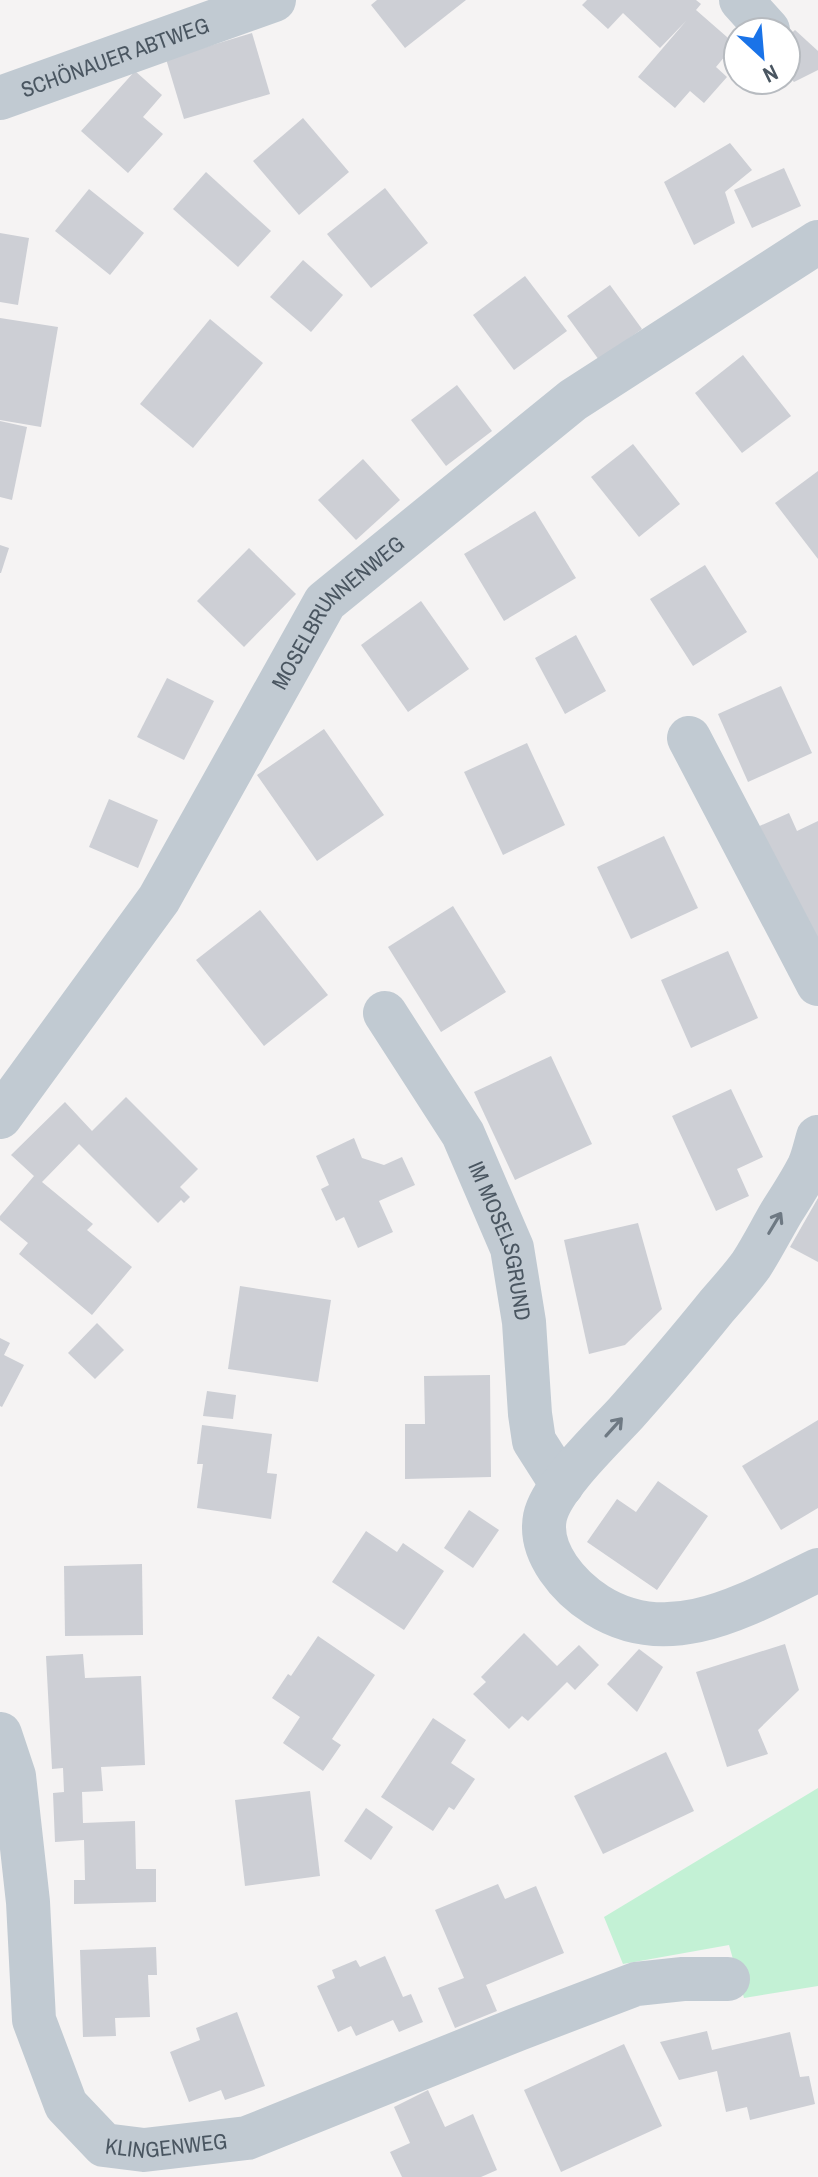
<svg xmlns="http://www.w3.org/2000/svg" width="818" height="2177" font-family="'Archivo Narrow',sans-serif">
  <rect width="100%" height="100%" fill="#f5f3f3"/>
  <polygon fill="#c3f1d5" points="818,1788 818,1986 744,1998 729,1945 623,1964 604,1917"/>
  <g fill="#cdcfd5">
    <polygon points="377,0 466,0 405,48 371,5"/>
    <polygon points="587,0 696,0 701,4 696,10 735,44 716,67 727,77 704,103 690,91 675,108 638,77 686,21 660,48 623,13 608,29 582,5"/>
    <polygon points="795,30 818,51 818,70 794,82 786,74 786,38"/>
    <polygon points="252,33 270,94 184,119 166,59"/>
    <polygon points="135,71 162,95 143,117 163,134 128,173 81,131"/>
    <polygon points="303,118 349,172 299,215 253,161"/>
    <polygon points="730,143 752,170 725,192 735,223 694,245 664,182"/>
    <polygon points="784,168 801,206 752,228 734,190"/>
    <polygon points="206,172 271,231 238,267 173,209"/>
    <polygon points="385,188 428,243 371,288 327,234"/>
    <polygon points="89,189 144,233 110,275 55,231"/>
    <polygon points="0,233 29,238 18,305 0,302"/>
    <polygon points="303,260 343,295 311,332 270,297"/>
    <polygon points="525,276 567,331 514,370 473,315"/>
    <polygon points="610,285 642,329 599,360 567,316"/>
    <polygon points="0,318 58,327 41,427 0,420"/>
    <polygon points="210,319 263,363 193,448 140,404"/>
    <polygon points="743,355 791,416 742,453 695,393"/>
    <polygon points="457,385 492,431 446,466 411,420"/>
    <polygon points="0,421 27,427 12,500 0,497"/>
    <polygon points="633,444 680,504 639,537 591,477"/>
    <polygon points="363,459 400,500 356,540 318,500"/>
    <polygon points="818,471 818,559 775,503"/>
    <polygon points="535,511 576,578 504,621 464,554"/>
    <polygon points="0,545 9,548 1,573 0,573"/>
    <polygon points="249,548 296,594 244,647 197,601"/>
    <polygon points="705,565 747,632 693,666 650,599"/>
    <polygon points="421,601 469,669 408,712 361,645"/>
    <polygon points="576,635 606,691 565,714 535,658"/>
    <polygon points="167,678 214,701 184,760 137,737"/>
    <polygon points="781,686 812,753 748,782 718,714"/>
    <polygon points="324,729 384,815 317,861 257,775"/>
    <polygon points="527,743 565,825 503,855 464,772"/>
    <polygon points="109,799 158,820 138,868 89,847"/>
    <polygon points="789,813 797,831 818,821 818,968 755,828"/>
    <polygon points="664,836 698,908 631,939 597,867"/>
    <polygon points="453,906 506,992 441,1032 388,947"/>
    <polygon points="260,910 328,995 264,1046 196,960"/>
    <polygon points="728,951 758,1018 691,1048 661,980"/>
    <polygon points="551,1056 592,1144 515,1180 474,1092"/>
    <polygon points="731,1089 763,1157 737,1169 749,1196 716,1211 672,1116"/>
    <polygon points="126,1097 198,1169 180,1187 190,1197 184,1203 181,1200 158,1223 79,1144 42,1182 93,1224 87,1230 132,1267 92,1315 19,1254 28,1243 0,1220 0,1216 34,1176 11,1155 65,1102 92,1131"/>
    <polygon points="354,1138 362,1158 384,1165 402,1157 415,1185 379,1201 393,1232 358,1248 344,1217 336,1221 321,1189 329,1185 316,1156"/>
    <polygon points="818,1198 818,1262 790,1247"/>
    <polygon points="638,1223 662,1309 625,1345 589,1354 564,1240"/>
    <polygon points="240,1286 331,1300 318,1382 228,1369"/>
    <polygon points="97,1323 124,1350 95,1379 68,1353"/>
    <polygon points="0,1338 10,1343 4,1355 24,1365 2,1407 0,1406"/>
    <polygon points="490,1375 491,1477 405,1479 405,1424 425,1424 424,1376"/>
    <polygon points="207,1391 236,1395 233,1419 203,1416"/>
    <polygon points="818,1420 818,1508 781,1530 742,1466"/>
    <polygon points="202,1425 272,1434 267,1473 277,1474 271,1519 197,1508 203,1464 197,1464"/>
    <polygon points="658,1481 708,1516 657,1590 587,1542 617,1499 636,1512"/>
    <polygon points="469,1510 499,1530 473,1568 444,1548"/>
    <polygon points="366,1531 397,1552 403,1543 444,1571 404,1630 332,1582"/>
    <polygon points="142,1564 143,1635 65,1636 64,1566"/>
    <polygon points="524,1633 557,1666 579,1645 599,1665 575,1690 567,1682 528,1721 522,1716 509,1729 473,1694 486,1682 481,1677"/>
    <polygon points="318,1636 375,1675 332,1739 341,1745 323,1771 283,1743 300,1717 272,1698 288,1674 291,1676"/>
    <polygon points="785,1644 799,1690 758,1730 768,1754 727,1767 696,1672"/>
    <polygon points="639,1649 663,1667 637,1712 607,1684"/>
    <polygon points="83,1654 85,1678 141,1676 145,1765 101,1767 103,1791 82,1792 83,1823 135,1821 136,1869 156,1869 156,1902 74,1904 74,1880 85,1880 84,1840 55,1842 53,1793 64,1792 63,1768 52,1769 46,1656"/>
    <polygon points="433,1718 466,1740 451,1763 475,1779 454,1810 449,1807 433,1831 381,1797"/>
    <polygon points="666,1752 694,1811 603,1854 574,1796"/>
    <polygon points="310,1791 320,1876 245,1886 235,1800"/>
    <polygon points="366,1808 393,1827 371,1860 344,1841"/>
    <polygon points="498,1884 505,1899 536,1886 564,1953 486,1985 497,2011 455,2028 438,1988 464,1978 435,1910"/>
    <polygon points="156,1947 157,1975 148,1975 150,2017 115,2018 116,2036 83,2037 80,1950"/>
    <polygon points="385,1956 403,1997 411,1994 423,2022 399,2032 393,2020 356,2036 351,2026 338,2032 317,1986 335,1978 332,1970 356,1960 360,1967"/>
    <polygon points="237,2012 265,2086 225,2100 221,2090 189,2102 170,2052 200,2040 196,2028"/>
    <polygon points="707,2031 712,2050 790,2032 800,2077 809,2076 815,2104 750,2120 747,2107 726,2112 717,2071 679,2080 660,2042"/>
    <polygon points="624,2044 662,2126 561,2172 524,2090"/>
    <polygon points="428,2090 445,2127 473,2114 497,2170 481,2177 402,2177 390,2152 410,2143 394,2107"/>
  </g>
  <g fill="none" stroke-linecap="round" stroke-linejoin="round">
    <g stroke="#c1cad2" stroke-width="44">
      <polyline points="741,0 768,30"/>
      <path id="s1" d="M0,98L274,0"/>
      <polyline points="689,738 818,984"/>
      <path id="s2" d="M385,1013L463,1134L512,1248L524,1322L530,1414L534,1441L562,1485"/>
      <path id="s3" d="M0,1117L159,899L325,602L573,400L818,242"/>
      <path d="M818,1137C815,1147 813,1157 809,1166C801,1182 791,1197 781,1213C771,1230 762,1248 751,1265C740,1280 728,1293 716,1307C687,1343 657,1378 626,1413C604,1437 551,1487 545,1517C538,1553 570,1588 597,1605C671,1652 749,1603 818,1570"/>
      <path id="s4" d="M0,1734L14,1776L28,1902L34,2020L66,2105L104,2145L144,2150L247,2138L518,2029L636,1984L683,1979H728"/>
    </g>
  </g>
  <defs><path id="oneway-shaft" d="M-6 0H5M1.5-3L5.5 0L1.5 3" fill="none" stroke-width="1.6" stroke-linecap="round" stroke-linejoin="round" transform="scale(2)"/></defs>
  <g stroke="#6e7983">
    <use href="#oneway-shaft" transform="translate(775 1223) rotate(-59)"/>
    <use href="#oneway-shaft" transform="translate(614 1427) rotate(-48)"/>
  </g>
  <g text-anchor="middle" stroke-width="6" stroke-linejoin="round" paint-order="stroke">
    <g font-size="22" fill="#4a5661" stroke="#fff">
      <text dy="8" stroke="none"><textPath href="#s1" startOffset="122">SCHÖNAUER ABTWEG</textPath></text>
      <text dy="8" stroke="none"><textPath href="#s3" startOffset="610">MOSELBRUNNENWEG</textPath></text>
      <text dy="8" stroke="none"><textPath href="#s2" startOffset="258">IM MOSELSGRUND</textPath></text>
      <text dy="8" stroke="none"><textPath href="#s4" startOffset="498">KLINGENWEG</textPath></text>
    </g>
  </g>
  <g transform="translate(762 56) rotate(154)"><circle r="38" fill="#ffffff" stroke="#b7bbc0" stroke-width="2"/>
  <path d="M0-6L14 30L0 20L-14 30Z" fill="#1a73e8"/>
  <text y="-12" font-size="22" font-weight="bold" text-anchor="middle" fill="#4a5661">N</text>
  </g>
</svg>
